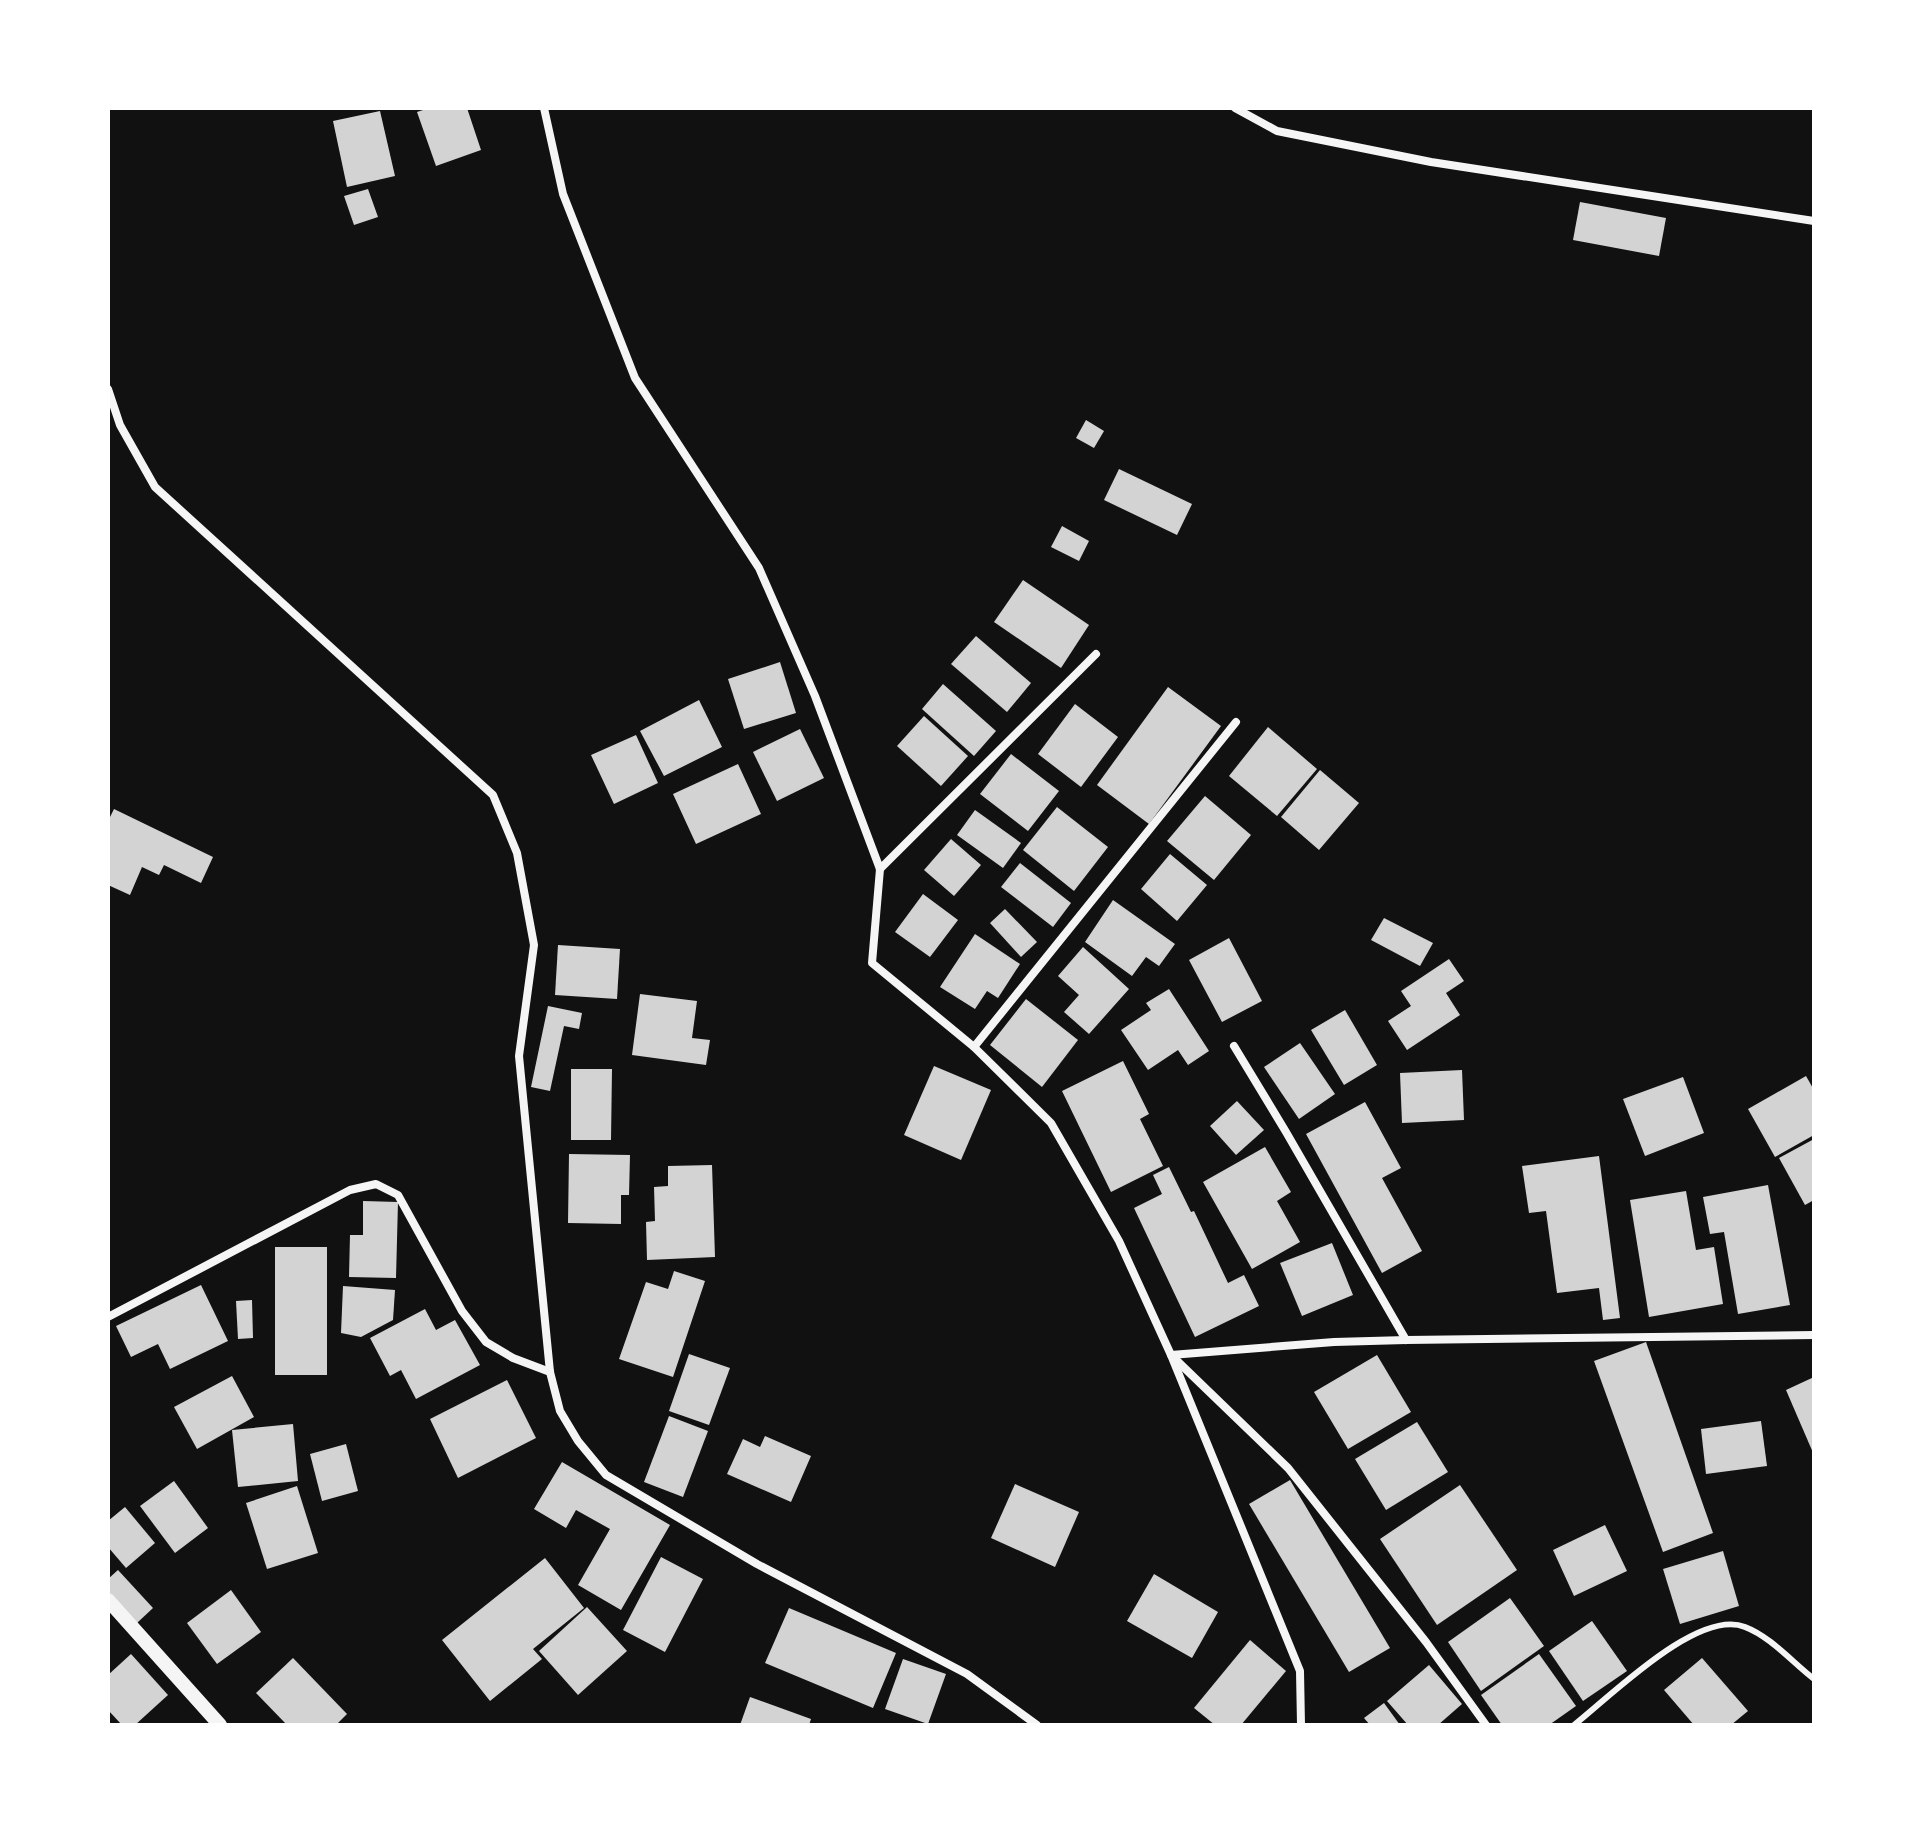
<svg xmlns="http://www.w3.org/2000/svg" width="1922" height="1833" font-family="Figtree,sans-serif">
  <rect width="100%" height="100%" fill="#111"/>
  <g fill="#d3d3d3">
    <polygon points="429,108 467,108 481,150 436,166 417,112"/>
    <polygon points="380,111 395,176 347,187 333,121"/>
    <polygon points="368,189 378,217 354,225 344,196"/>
    <polygon points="1580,202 1666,218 1659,256 1573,240"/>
    <polygon points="1086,420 1104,431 1094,448 1076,438"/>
    <polygon points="1119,469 1192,504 1177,535 1104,500"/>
    <polygon points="1062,526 1089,541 1079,561 1051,547"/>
    <polygon points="1023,580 1089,625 1061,668 994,622"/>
    <polygon points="976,636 1031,683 1007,712 951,664"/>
    <polygon points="780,662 796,713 744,729 728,679"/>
    <polygon points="943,684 996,731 974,756 922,709"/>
    <polygon points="1168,687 1221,726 1149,824 1097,785"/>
    <polygon points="699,700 722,747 664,776 640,731"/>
    <polygon points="1075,704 1118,737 1081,787 1038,754"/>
    <polygon points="924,716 968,756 941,786 897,746"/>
    <polygon points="1268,727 1317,769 1277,816 1229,776"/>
    <polygon points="800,729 824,778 777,801 753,752"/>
    <polygon points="636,735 658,783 614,804 591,755"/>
    <polygon points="1011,754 1059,791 1028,831 980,794"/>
    <polygon points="738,764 761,814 696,844 673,794"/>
    <polygon points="1320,770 1359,803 1319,850 1281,817"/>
    <polygon points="1205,796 1251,835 1214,880 1167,841"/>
    <polygon points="1057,807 1108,847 1074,891 1023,850"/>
    <polygon points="114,809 213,857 201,883 164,865 159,875 142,867 130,895 108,885 108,821"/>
    <polygon points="975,810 1021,843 1003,868 957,835"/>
    <polygon points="951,839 981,865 954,896 924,870"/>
    <polygon points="1170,854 1207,885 1177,921 1141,889"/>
    <polygon points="1020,863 1071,903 1053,927 1001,887"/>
    <polygon points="923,894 958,920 930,957 895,932"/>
    <polygon points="1113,900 1175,944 1159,966 1146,957 1132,976 1085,942"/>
    <polygon points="1005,909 1037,942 1021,957 990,923"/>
    <polygon points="1384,918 1433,943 1420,966 1371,940"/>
    <polygon points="975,934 1020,964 998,998 987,991 975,1009 940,987"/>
    <polygon points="1229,938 1262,1001 1222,1022 1189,960"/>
    <polygon points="558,945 620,949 617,999 555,995"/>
    <polygon points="1083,947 1129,989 1089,1034 1064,1012 1079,995 1058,976"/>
    <polygon points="1449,959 1464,981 1446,993 1460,1015 1407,1050 1388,1021 1411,1006 1401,991"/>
    <polygon points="1169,989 1209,1051 1188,1065 1178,1050 1148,1070 1121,1030 1151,1010 1146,1003"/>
    <polygon points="640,994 697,1001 692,1038 710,1040 706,1065 632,1055"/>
    <polygon points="1026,999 1078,1040 1042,1087 990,1045"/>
    <polygon points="548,1006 582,1013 579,1029 564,1026 550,1091 531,1087"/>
    <polygon points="1345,1010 1377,1065 1344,1085 1311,1030"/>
    <polygon points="1300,1043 1335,1094 1299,1119 1264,1067"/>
    <polygon points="1123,1061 1149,1114 1140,1119 1163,1166 1111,1192 1062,1091"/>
    <polygon points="934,1066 991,1090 961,1160 904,1135"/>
    <polygon points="571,1069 612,1069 611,1140 571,1140"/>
    <polygon points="1462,1070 1464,1120 1402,1123 1400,1073"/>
    <polygon points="1806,1076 1814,1090 1814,1135 1775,1157 1748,1109"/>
    <polygon points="1683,1077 1704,1133 1645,1156 1623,1099"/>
    <polygon points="1237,1101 1264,1130 1236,1155 1210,1126"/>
    <polygon points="1365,1102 1401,1168 1382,1178 1422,1251 1382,1273 1306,1134"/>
    <polygon points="1814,1139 1814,1200 1805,1205 1779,1158"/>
    <polygon points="1265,1147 1291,1192 1277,1201 1300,1242 1252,1269 1203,1182"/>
    <polygon points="569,1154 630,1155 629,1195 621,1195 621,1224 568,1223"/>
    <polygon points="1599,1156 1620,1318 1603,1320 1599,1288 1557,1293 1546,1211 1529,1213 1522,1166"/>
    <polygon points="712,1165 715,1257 647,1260 646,1222 655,1221 654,1187 668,1186 668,1166"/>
    <polygon points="1169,1167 1191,1212 1194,1211 1228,1283 1244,1275 1259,1306 1195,1337 1134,1208 1162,1194 1153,1175"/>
    <polygon points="1768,1185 1790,1305 1738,1314 1724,1232 1710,1234 1703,1197"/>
    <polygon points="1686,1191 1696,1250 1714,1247 1723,1304 1649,1317 1630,1200"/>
    <polygon points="363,1201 398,1202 396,1278 349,1277 350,1235 363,1235"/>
    <polygon points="1332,1243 1353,1295 1302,1316 1280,1263"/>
    <rect x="275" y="1247" width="52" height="128"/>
    <polygon points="674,1271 705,1281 673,1377 619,1359 646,1282 668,1289"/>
    <polygon points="201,1285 228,1341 170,1369 158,1344 131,1357 116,1326"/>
    <polygon points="343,1286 395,1290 393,1320 361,1337 341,1333"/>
    <polygon points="252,1300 253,1338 238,1339 236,1301"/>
    <polygon points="425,1309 436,1330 455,1320 480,1365 416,1399 401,1370 390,1376 370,1338"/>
    <polygon points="1646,1342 1713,1533 1663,1552 1594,1361"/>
    <polygon points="689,1354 730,1368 709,1425 669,1411"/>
    <polygon points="1377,1355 1411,1412 1348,1449 1314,1392"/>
    <polygon points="232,1376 254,1417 197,1449 174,1407"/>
    <polygon points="1814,1377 1814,1455 1786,1390"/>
    <polygon points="507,1380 536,1438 458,1478 430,1419"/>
    <polygon points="669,1416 708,1431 683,1497 644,1482"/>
    <polygon points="1761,1421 1767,1466 1706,1474 1701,1429"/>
    <polygon points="1417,1422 1448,1472 1386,1510 1355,1459"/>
    <polygon points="293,1424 298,1481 238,1487 232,1430"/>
    <polygon points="765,1436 811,1456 791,1502 727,1474 743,1439 760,1447"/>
    <polygon points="346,1444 358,1491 322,1501 310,1454"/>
    <polygon points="562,1462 670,1525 621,1610 578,1585 610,1529 576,1510 566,1528 534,1509"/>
    <polygon points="1290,1480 1390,1648 1349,1672 1249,1504"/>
    <polygon points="174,1481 208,1528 175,1553 140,1506"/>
    <polygon points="1015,1484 1079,1512 1055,1567 991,1538"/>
    <polygon points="1460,1485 1517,1570 1437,1625 1380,1539"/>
    <polygon points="297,1486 318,1553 267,1569 246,1503"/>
    <polygon points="125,1507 155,1543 126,1568 108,1547 108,1521"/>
    <polygon points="1605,1525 1627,1571 1574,1596 1553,1550"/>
    <polygon points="1723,1551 1739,1606 1680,1624 1663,1569"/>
    <polygon points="661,1557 703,1579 665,1652 623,1630"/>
    <polygon points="545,1558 584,1608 533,1649 542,1659 490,1701 442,1640"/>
    <polygon points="118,1570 153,1608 137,1623 108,1593 108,1579"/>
    <polygon points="1154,1574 1218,1612 1192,1658 1127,1621"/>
    <polygon points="231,1590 261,1632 217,1664 187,1623"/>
    <polygon points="1510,1598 1544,1646 1481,1691 1448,1642"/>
    <polygon points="587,1607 627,1651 578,1695 539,1651"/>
    <polygon points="789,1608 896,1653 873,1708 765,1663"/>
    <polygon points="1592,1621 1627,1671 1583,1701 1549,1651"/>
    <polygon points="1250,1640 1286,1671 1241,1725 1215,1725 1194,1708"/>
    <polygon points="131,1654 168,1695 135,1725 122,1725 108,1710 108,1675"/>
    <polygon points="1539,1654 1576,1706 1549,1725 1502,1725 1481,1695"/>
    <polygon points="293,1658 347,1714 336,1725 287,1725 256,1693"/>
    <polygon points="1702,1658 1748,1711 1731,1725 1694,1725 1664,1690"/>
    <polygon points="903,1659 946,1674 928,1724 885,1709"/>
    <polygon points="1429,1665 1462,1704 1438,1725 1408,1725 1387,1701"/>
    <polygon points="750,1697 811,1719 809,1725 740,1725"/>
    <polygon points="1384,1703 1400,1725 1370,1725 1364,1718"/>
  </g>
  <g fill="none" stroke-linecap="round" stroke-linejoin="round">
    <path stroke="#f5f5f5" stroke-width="6" d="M1574,1725C1610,1697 1698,1608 1745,1627C1771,1637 1792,1662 1814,1679"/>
    <g stroke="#f5f5f5" stroke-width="8">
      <polyline points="544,108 563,194 635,378 759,568 815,696 880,869 872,963 974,1047 1051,1123 1119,1241 1171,1355 1288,1468 1426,1642 1486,1725"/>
      <polyline points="1235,108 1277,131 1431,162 1814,221"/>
      <polyline points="108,389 120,425 155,487 493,795 517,853 534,945 519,1056 550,1372 560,1411 578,1441 606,1475 757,1564 967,1674 1037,1725"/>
      <polyline points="880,869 1096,654"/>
      <polyline points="1234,1046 1286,1132 1406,1340"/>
      <polyline points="974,1047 1236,722"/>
      <polyline points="108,1317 350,1190 376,1184 398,1195 462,1311 486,1342 513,1358 550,1372"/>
      <polyline points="1301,1725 1300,1671 1171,1355 1334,1342 1406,1340 1814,1335"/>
    </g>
    <polyline stroke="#f5f5f5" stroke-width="14" points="108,1600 220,1725"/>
  </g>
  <rect width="1922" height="1833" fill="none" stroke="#ffffff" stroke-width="220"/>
</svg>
